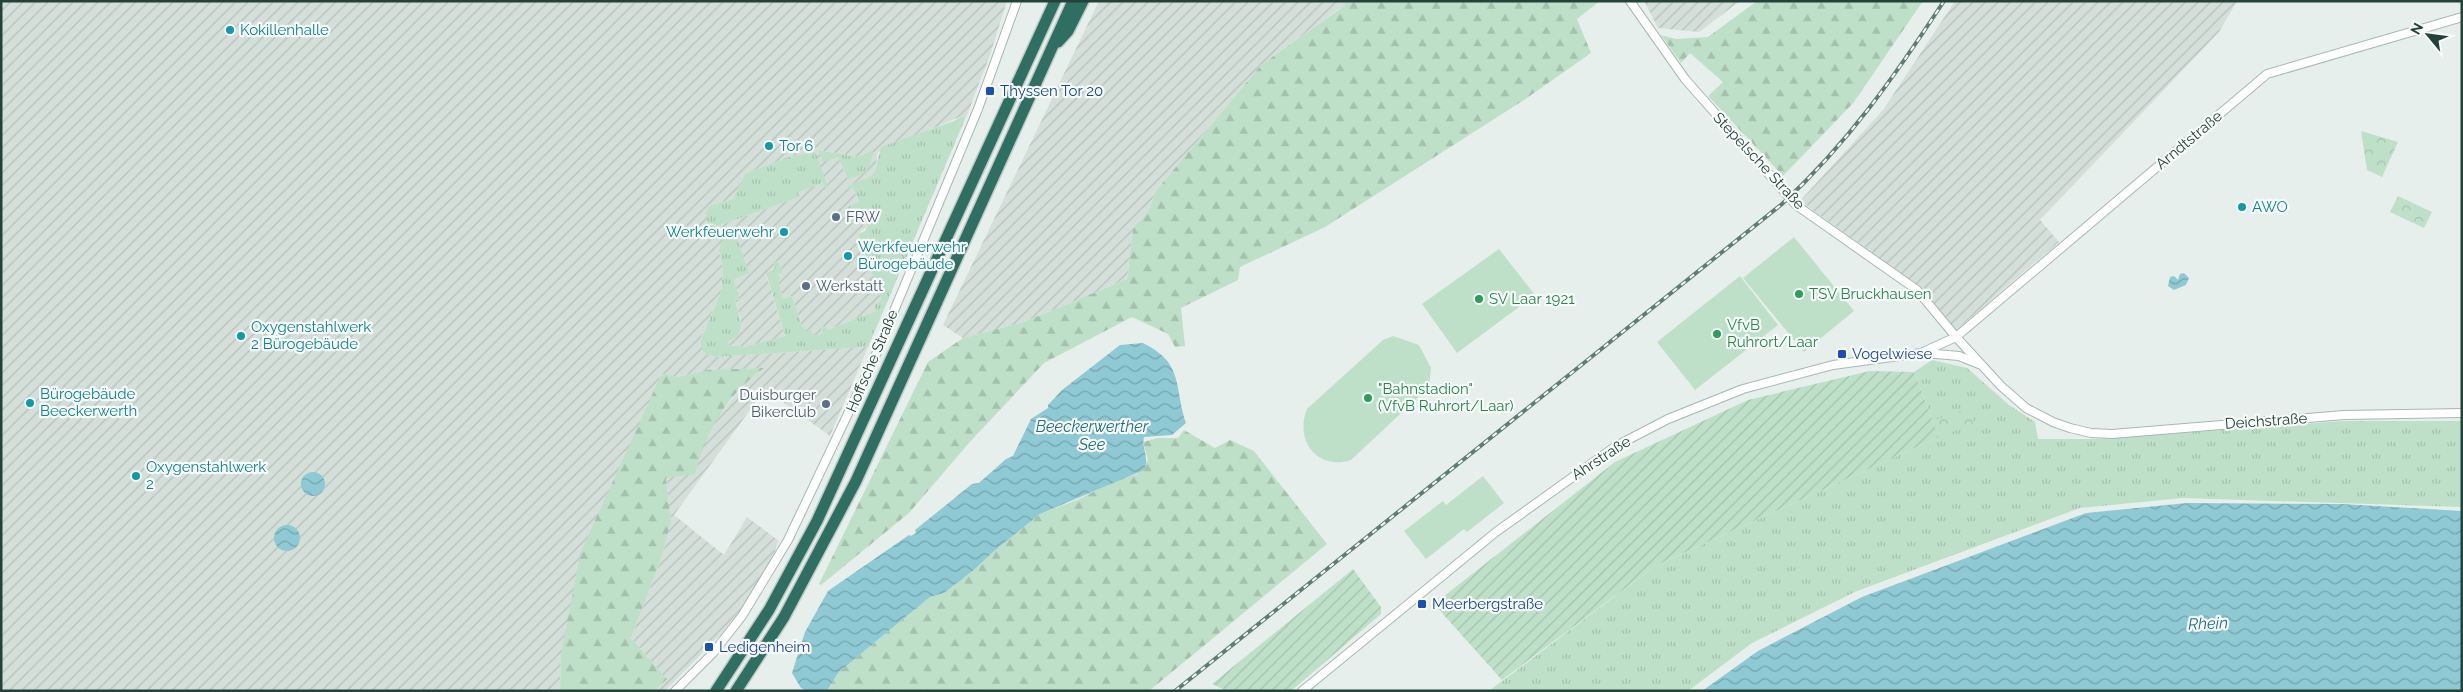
<svg xmlns="http://www.w3.org/2000/svg" width="2463" height="692" font-family="Raleway,sans-serif">
  <defs>
    <pattern id="industrial-furrows" width="10" height="10" patternUnits="userSpaceOnUse" patternTransform="scale(1.25)"><rect width="10" height="10" fill="#d4dfda"/><path d="M-1 1l2-2M0 10L10 0M9 11l2-2" fill="none" stroke="#b6c1bc"/></pattern>
    <pattern id="grass-tufts" width="24" height="20" patternUnits="userSpaceOnUse" patternTransform="scale(1.25)"><rect width="24" height="20" fill="#bfe0c8"/><path d="M3 7l-1-3M5 7V3M7 7l1-3M15 17l-1-3M17 17v-4M19 17l1-3" fill="none" stroke="#a4c1ad"/></pattern>
    <pattern id="forest-firs" width="22" height="20" patternUnits="userSpaceOnUse" patternTransform="scale(1.25)"><rect width="22" height="20" fill="#bfe0c8"/><path d="M5 1l3.5 6h-7zM16 11l3.5 6h-7z" fill="#a4c1ad"/></pattern>
    <pattern id="park-crowns" width="20" height="18" patternUnits="userSpaceOnUse" patternTransform="scale(1.25)"><rect width="20" height="18" fill="#bfe0c8"/><path d="M2 6a3 3 0 1 1 6 0M12 15a3 3 0 1 1 6 0" fill="none" stroke="#a4c1ad"/></pattern>
    <pattern id="garden-furrows" width="10" height="10" patternUnits="userSpaceOnUse" patternTransform="scale(1.25)"><rect width="10" height="10" fill="#bfe0c8"/><path d="M-1 1l2-2M0 10L10 0M9 11l2-2" fill="none" stroke="#a4c1ad"/></pattern>
    <pattern id="water-waves" width="16" height="10" patternUnits="userSpaceOnUse" patternTransform="scale(1.25)"><rect width="16" height="10" fill="#8ec9d4"/><path d="M0 5q4-4 8 0t8 0" fill="none" stroke="#74a5ad"/></pattern>
  </defs>
  <rect width="100%" height="100%" fill="#e6efeb"/>
  <g fill="url(#industrial-furrows)" fill-rule="evenodd">
    <path d="M1,1H1007L990,55L967,115L830,436L765,389L674,515L724,555L747,517L779,541L765,573L745,604L721,634L665,691H655L667,679L631,638L661,559L671,522L666,478L703,446L713,422L748,380L763,369L708,370L678,377L661,374L561,655L560,691H1ZM962,116L868,347L715,357L703,352L700,340L721,292L723,269L719,250L734,279L739,299L735,300L741,321L727,341L729,345L744,347L785,337L766,274L775,270L783,299L792,296L802,326L813,336L823,333L821,328L827,330L876,311L874,306L881,299L858,234L869,225L867,221L862,219L846,225L844,222L852,219L859,203L853,188L870,177L875,171L878,152ZM819,150L857,157L873,150L848,179L838,157ZM815,151L823,183L797,192L799,197L718,226L710,225L711,205L733,199L745,174L785,158Z"/>
    <polygon points="1099,1 1350,1 1261,65 1155,192 1148,212 1133,229 1127,279 1024,322 963,338 943,325"/>
    <polygon points="1644,1 1740,1 1699,32 1658,28"/>
    <polygon points="1955,1 2237,1 2219,32 2040,220 2059,242 1956,330 1921,287 1800,201 1883,110"/>
  </g>
  <g fill="url(#grass-tufts)">
    <path d="M962,116L965,118L868,347L715,357L703,352L700,341L721,292L723,269L719,250L723,239L729,237L738,241L749,273L734,279L739,299L735,300C739,317 748,334 728,341L729,345L744,347L785,336L766,273L775,270L773,262L777,261L782,269V273L778,274L780,279L778,280L783,299L792,296L802,326L808,331L811,330L813,336L823,333L821,327L825,326L827,330L876,311L874,306L881,299L858,234L865,231L868,225L867,221L862,219L845,225L844,222L851,219L847,207L859,202L853,188L849,189L848,186L870,177L875,171L881,147L954,121Z"/>
    <path d="M818,150L857,157L873,150C870,171 868,173 848,179L838,157L823,162Z"/>
    <polygon points="815,151 828,187 825,188 823,183 798,192 799,197 718,226 707,222 706,212 711,205 733,199 745,174 785,158"/>
    <polygon points="1932,360 1967,368 2009,405 2035,422 2038,439 2101,439 2342,421 2462,421 2462,507 2183,498 2080,508 1857,591 1752,643 1688,691 1489,691 1655,566 1939,437 1914,372"/>
  </g>
  <g fill="url(#forest-firs)">
    <polygon points="1351,1 1600,1 1577,19 1591,53 1524,100 1325,227 1240,267 1238,280 1181,308 1185,346 1175,347 1168,334 1132,317 1044,363 968,444 909,513 821,585 819,584 928,362 963,338 1024,322 1127,279 1133,229 1148,212 1155,192 1261,65"/>
    <polygon points="1757,1 1923,1 1854,102 1783,176 1708,96 1723,82 1690,53 1681,63 1661,35 1676,39 1708,37"/>
    <path d="M764,368C726,396 707,429 695,474L666,478L671,522L661,559L631,638L667,679L655,691H560L561,655L580,554L662,373L678,377L708,370Z"/>
    <polygon points="1184,430 1215,448 1230,440 1254,451 1327,544 1149,691 827,691 838,673 869,647 930,597 944,593 975,569 994,551 1040,514 1077,500 1115,481 1137,474 1148,460 1143,442 1158,438 1178,438"/>
  </g>
  <g fill="url(#park-crowns)">
    <polygon points="2361,131 2398,142 2382,177 2367,170"/>
    <polygon points="2398,196 2432,212 2424,228 2390,212"/>
    <polygon points="1971,407 1973,425 1939,437 1933,421"/>
  </g>
  <g fill="url(#garden-furrows)">
    <polygon points="1870,371 1914,372 1939,437 1655,566 1502,680 1434,604 1615,462 1748,400"/>
    <polygon points="1353,569 1381,607 1381,614 1291,691 1227,691 1212,684"/>
  </g>
  <g fill="#bfe0c8">
    <polygon points="1794,237 1854,311 1804,352 1743,278"/>
    <polygon points="1499,249 1535,295 1457,353 1422,304"/>
    <polygon points="1740,276 1778,325 1695,390 1657,342"/>
    <path d="M1393,336L1419,345L1431,368L1429,387L1351,460C1318,471 1294,441 1307,409L1383,340Z"/>
    <polygon points="1483,476 1504,503 1467,532 1464,529 1426,559 1404,531 1443,501 1446,505"/>
  </g>
  <g fill="url(#water-waves)">
    <polygon points="2184,273 2189,278 2186,285 2174,290 2168,286 2170,277 2174,276 2178,280 2180,274"/>
    <path d="M1143,343C1184,363 1174,386 1186,423L1172,435L1144,437C1141,449 1150,456 1144,470L1040,514L994,551L975,569L944,593L930,597L869,647L838,673L827,691H807L801,688L792,673L805,632L828,591L909,535L911,536L916,533L915,530L972,484L979,483L1006,459L1013,456L1031,419L1048,408V405L1062,390L1120,345Z"/>
    <circle cx="313" cy="484" r="12"/>
    <polygon points="2187,503 2341,504 2462,511 2462,691 1702,691 1758,651 1862,597 2086,513"/>
    <circle cx="287" cy="538" r="13"/>
  </g>
  <g fill="none" stroke-linecap="round" stroke-linejoin="round">
    <g stroke="#a8b8b2" stroke-width="10">
      <g id="minor">
        <polyline points="1630,1 1685,79 1796,205 1917,290 1956,337 2001,386 2026,408 2053,422 2070,428 2091,433 2112,434 2344,415 2462,413"/>
        <polyline points="1925,353 1959,356 1979,364"/>
        <polyline points="675,691 713,653 742,616 788,540 874,359 978,109 1017,1"/>
        <polyline points="1302,691 1496,532 1616,446 1668,419 1743,389 1833,365 1921,353 1956,337 2267,74 2462,17"/>
      </g>
    </g>
    <g stroke="#c2cac8" stroke-width="14">
      <g id="highway">
        <polyline points="1058,42 1068,31 1083,1"/>
        <polyline points="716,691 769,610 817,521 1055,1"/>
        <polyline points="736,691 784,617 856,481 1073,1"/>
      </g>
    </g>
    <use href="#minor" stroke="#fff" stroke-width="8"/>
    <use href="#highway" stroke="#2f6f62" stroke-width="11"/>
    <g stroke="#5f7d75" stroke-width="4">
      <path id="rail" d="M1175,691L1782,204C1848,143 1895,76 1944,1"/>
    </g>
    <use href="#rail" stroke="#f7fbf9" stroke-width="2" stroke-dasharray="5.5" stroke-linecap="butt"/>
  </g>
  <g fill="#0f9aa8" stroke="#f7fbf9" stroke-width="2">
    <circle cx="230" cy="30" r="5"/>
    <circle cx="769" cy="146" r="5"/>
    <circle cx="2242" cy="207" r="5"/>
    <circle cx="784" cy="232" r="5"/>
    <circle cx="848" cy="256" r="5"/>
    <circle cx="241" cy="336" r="5"/>
    <circle cx="30" cy="403" r="5"/>
    <circle cx="136" cy="476" r="5"/>
  </g>
  <g fill="#1a4fb4" stroke="#f7fbf9" stroke-width="2">
    <rect x="985" y="86" width="10" height="10" rx="2.5"/>
    <rect x="1837" y="349" width="10" height="10" rx="2.5"/>
    <rect x="1417" y="599" width="10" height="10" rx="2.5"/>
    <rect x="704" y="642" width="10" height="10" rx="2.5"/>
  </g>
  <g fill="#5c6f8a" stroke="#f7fbf9" stroke-width="2">
    <circle cx="836" cy="217" r="5"/>
    <circle cx="806" cy="286" r="5"/>
    <circle cx="826" cy="404" r="5"/>
  </g>
  <g fill="#2e9e5b" stroke="#f7fbf9" stroke-width="2">
    <circle cx="1799" cy="294" r="5"/>
    <circle cx="1479" cy="299" r="5"/>
    <circle cx="1717" cy="334" r="5"/>
    <circle cx="1368" cy="398" r="5"/>
  </g>
  <g text-anchor="middle" stroke-width="4.5" stroke-linejoin="round" paint-order="stroke">
    <g font-size="15" fill="#0d838f" stroke="#f7fbf9" text-anchor="start">
      <text x="240" y="35">Kokillenhalle</text>
      <text x="779" y="151">Tor 6</text>
      <text x="2252" y="212">AWO</text>
      <text x="774" y="237" text-anchor="end">Werkfeuerwehr</text>
      <text x="858" y="252">Werkfeuerwehr<tspan x="858" dy="17">Bürogebäude</tspan></text>
      <text x="251" y="332">Oxygenstahlwerk<tspan x="251" dy="17">2 Bürogebäude</tspan></text>
      <text x="40" y="399">Bürogebäude<tspan x="40" dy="17">Beeckerwerth</tspan></text>
      <text x="146" y="472">Oxygenstahlwerk<tspan x="146" dy="17">2</tspan></text>
    </g>
    <g font-size="15" fill="#164399" stroke="#f7fbf9" text-anchor="start">
      <text x="1000" y="96">Thyssen Tor 20</text>
      <text x="1852" y="359">Vogelwiese</text>
      <text x="1432" y="609">Meerbergstraße</text>
      <text x="719" y="652">Ledigenheim</text>
    </g>
    <g font-size="15" fill="#24423a" stroke="#f7fbf9">
      <text transform="translate(2189 140) rotate(-40)" y="5">Arndtstraße</text>
      <text transform="translate(1759 161) rotate(47)" y="5">Stepelsche Straße</text>
      <text transform="translate(872 361) rotate(-67)" y="5">Hoffsche Straße</text>
      <text transform="translate(2266 421) rotate(-4)" y="5">Deichstraße</text>
      <text transform="translate(1601 458) rotate(-33)" y="5">Ahrstraße</text>
    </g>
    <g font-size="15" fill="#4e5e75" stroke="#f7fbf9" text-anchor="start">
      <text x="846" y="222">FRW</text>
      <text x="816" y="291">Werkstatt</text>
      <text x="816" y="400" text-anchor="end">Duisburger<tspan x="816" dy="17">Bikerclub</tspan></text>
    </g>
    <g font-size="15" fill="#27864d" stroke="#f7fbf9" text-anchor="start">
      <text x="1809" y="299">TSV Bruckhausen</text>
      <text x="1489" y="304">SV Laar 1921</text>
      <text x="1727" y="330">VfvB<tspan x="1727" dy="17">Ruhrort/Laar</tspan></text>
      <text x="1378" y="394">"Bahnstadion"<tspan x="1378" dy="17">(VfvB Ruhrort/Laar)</tspan></text>
    </g>
    <g font-size="16" font-style="italic" fill="#1c6f80" stroke="#f7fbf9">
      <text x="1092" y="432">Beeckerwerther<tspan x="1092" dy="18">See</tspan></text>
      <text transform="translate(2208 623) rotate(-2)" y="6">Rhein</text>
    </g>
  </g>
  <rect width="2463" height="692" fill="none" stroke="#24423a" stroke-width="5"/>
  <g transform="translate(2428 35) rotate(299)" stroke="#f7fbf9" stroke-width="4" paint-order="stroke">
  <path d="M0-4L9 19L0 12L-9 19Z" fill="#24423a"/>
  <text y="-8" font-size="14" font-weight="bold" text-anchor="middle" fill="#24423a">N</text>
  </g>
</svg>
